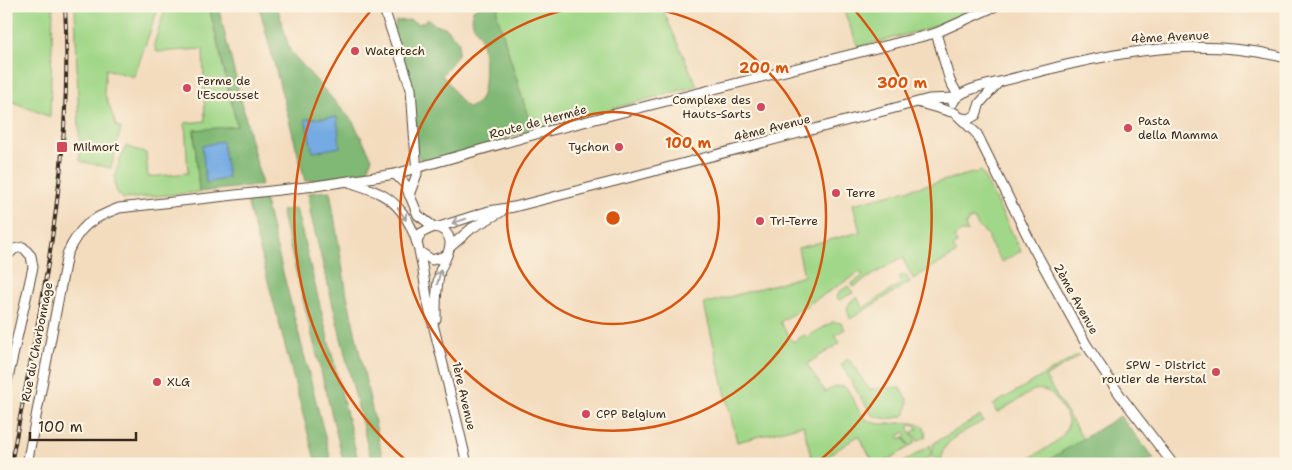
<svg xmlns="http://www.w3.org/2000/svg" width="1292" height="470" font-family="'Shantell Sans',sans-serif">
  <rect width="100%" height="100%" fill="#fcf5e5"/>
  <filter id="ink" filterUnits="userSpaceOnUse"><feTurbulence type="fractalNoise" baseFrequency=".02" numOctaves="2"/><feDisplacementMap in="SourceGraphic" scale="10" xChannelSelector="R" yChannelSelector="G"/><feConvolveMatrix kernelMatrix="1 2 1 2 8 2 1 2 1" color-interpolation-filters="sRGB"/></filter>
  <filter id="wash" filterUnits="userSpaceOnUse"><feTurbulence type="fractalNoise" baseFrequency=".0096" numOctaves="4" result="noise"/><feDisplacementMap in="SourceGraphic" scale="20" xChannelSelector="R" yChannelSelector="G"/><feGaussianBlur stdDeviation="1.12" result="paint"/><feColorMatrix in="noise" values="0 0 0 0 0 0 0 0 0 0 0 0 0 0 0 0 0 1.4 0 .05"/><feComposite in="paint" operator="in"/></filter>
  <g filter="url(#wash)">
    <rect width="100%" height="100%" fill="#f3dcbe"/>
    <g fill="#a1d788" stroke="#6e8053">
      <polygon points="6,6 53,6 50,117 6,99"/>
      <polygon points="75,6 159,6 134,77 106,69 104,92 117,127 121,128 111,168 80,161"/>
      <path d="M166,6H209L237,127L194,130L199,192L124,199C105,188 120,161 126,146L146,153L148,177L188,173L185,123L205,121L203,49L157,52L154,44Z"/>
      <polygon points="498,6 661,6 697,86 532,130 497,15"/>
      <polygon points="842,6 966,6 969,12 924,30 858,47"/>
      <path d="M981,171L1021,251L1002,262L988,240L990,238C986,230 979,232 975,220L970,219L965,226L968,232H961L954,237L957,244L953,247L957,253L913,279L902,257L853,287L851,284L863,276L860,272L780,322L793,342L804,335L807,337L833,322L841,323L845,329L835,335L840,343L807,364L825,392C833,388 838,383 847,389C853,398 858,412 866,419C882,431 907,416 924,427L926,436L918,441L912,432L918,429L914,424L908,427L916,442L910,446L904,437L907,434L905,432L898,436L900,439L903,437L909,447L881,464H875L858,436L825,458L828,464H813L803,425L737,442L704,304L804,276L798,248L860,232L853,204Z"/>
      <polygon points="905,274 910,282 850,319 847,308 851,301 857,297 863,308 902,283 899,277"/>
      <polygon points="848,286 853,293 839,300 837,298 839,292"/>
      <path d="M1078,355L1080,356L1045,377L1083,439L1042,464H1019C1032,456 1070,439 1068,422C1067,414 1061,407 1057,401C1052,392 1044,388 1034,390L997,413L993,405Z"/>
      <path d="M848,358L869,389L899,387L908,401L906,414C898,420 879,420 871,414L841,365Z"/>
      <path d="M980,416L983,421C968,430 939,440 942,461L932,457L934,443Z"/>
      <polygon points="931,445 931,457 913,464 900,464"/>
    </g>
    <g fill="#80b874" stroke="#5e7149">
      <polygon points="209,6 218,6 262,185 199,192 194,130 237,126"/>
      <polygon points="259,6 277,6 290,51 353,122 372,158 366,174 305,181"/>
      <path d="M480,6H498L497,15L532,130L428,164L422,162L416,152L411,89L393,35L396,21L410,20L419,24L429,19L435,25L445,27L459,42L458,55L442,75C453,86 456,100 469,108C472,106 476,104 479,101C487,90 485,53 481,39C476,25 470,28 473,10Z"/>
      <polygon points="330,191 347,295 384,464 372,464 310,212 308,193"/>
      <polygon points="264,198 332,464 316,464 247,201"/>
      <polygon points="296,208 359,464 344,464 281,211"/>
      <polygon points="1120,416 1154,459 1135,464 1042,464"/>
    </g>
    <g fill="#74abe3" stroke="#586a80">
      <polygon points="337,117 340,147 313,152 305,119"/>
      <polygon points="222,141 228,178 206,183 202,146"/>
    </g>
  </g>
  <g filter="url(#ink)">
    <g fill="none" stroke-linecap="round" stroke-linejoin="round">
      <g stroke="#574536" stroke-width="11">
        <g id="minor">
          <polyline points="383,6 411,89 417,174 409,195"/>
          <polyline points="936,33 950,81 958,95"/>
          <polyline points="920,103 955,113 977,134 1033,247 1086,344 1120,395 1173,464"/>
          <path d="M953,103C958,89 989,85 1003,81C1098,56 1188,33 1286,58"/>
          <polyline points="962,118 969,119 976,115 980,103 998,83"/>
          <polyline points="395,174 405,184 418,215 434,227"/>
          <path d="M349,182C369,189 387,193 401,211C423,239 422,275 429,308C442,360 455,412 467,464"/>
          <polyline points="439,227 489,211 514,207 643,174 929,99 955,98"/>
          <path d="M417,242L421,233L434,227C443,228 449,233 450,242C451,251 443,262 440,271C436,288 436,302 436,319"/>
          <polyline points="450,247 472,228 501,212"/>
          <polyline points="420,252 432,260 445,256"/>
          <polyline points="6,257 14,249 23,247 31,256 33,267 6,387"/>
          <path d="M27,464L67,254C80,226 90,219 119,208L315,186L395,174L536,134L936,33L996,6"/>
        </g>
      </g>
      <use href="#minor" stroke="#fff" stroke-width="9"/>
      <g stroke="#3b2a1e" stroke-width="4">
        <path id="rail" d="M11,464C40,310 74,164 65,6"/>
      </g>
      <use href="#rail" stroke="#fcf5e5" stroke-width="2" stroke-dasharray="5.5" stroke-linecap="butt"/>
    </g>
    <defs><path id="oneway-shaft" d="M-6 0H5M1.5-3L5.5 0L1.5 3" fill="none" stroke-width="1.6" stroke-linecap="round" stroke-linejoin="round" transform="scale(1.25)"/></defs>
    <g stroke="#a79f9a">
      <use href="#oneway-shaft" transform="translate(402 214) rotate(56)"/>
      <use href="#oneway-shaft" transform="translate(459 221) rotate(162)"/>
      <use href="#oneway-shaft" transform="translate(439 277) rotate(-76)"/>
    </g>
  </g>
  <g fill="none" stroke="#d7540e" stroke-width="2.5">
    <circle cx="613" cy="218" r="106"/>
    <path d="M637 6A213 213 0 1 1 589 6"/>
    <path d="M408 462A319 319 0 0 1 374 7M852 7A319 319 0 0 1 818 462"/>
  </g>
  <g fill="#d1495b" stroke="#fcf5e5" stroke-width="2">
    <circle cx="355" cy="51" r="5"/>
    <circle cx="187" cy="88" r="5"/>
    <circle cx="761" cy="107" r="5"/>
    <circle cx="1128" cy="128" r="5"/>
    <rect x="56" y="141" width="12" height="12" rx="2.5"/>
    <circle cx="619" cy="147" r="5"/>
    <circle cx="836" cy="193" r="5"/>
    <circle cx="760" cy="221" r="5"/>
    <circle cx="1216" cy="372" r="5"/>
    <circle cx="157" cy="382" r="5"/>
    <circle cx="586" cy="414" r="5"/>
  </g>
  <g text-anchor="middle" stroke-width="4.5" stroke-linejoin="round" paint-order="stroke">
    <g font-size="12" fill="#3b2a1e" stroke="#fcf5e5">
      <text transform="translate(1170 37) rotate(-3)" y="4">4ème Avenue</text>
      <text transform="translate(538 122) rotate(-15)" y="4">Route de Hermée</text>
      <text transform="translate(772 128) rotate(-14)" y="4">4ème Avenue</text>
      <text transform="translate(1076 299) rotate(61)" y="4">2ème Avenue</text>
      <text transform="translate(37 342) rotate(-79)" y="4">Rue du Charbonnage</text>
      <text transform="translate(464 396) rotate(77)" y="4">1ère Avenue</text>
    </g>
    <g font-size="12" fill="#3b2a1e" stroke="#fcf5e5" text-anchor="start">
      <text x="365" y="55">Watertech</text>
      <text x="197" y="85">Ferme de<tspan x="197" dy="14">l'Escousset</tspan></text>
      <text x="751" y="104" text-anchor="end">Complexe des<tspan x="751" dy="14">Hauts-Sarts</tspan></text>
      <text x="1138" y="125">Pasta<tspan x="1138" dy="14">della Mamma</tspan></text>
      <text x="73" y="151">Milmort</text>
      <text x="609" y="151" text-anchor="end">Tychon</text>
      <text x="846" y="197">Terre</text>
      <text x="770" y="225">Tri-Terre</text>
      <text x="1206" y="369" text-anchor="end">SPW - District<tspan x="1206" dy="14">routier de Herstal</tspan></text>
      <text x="167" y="386">XLG</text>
      <text x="596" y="418">CPP Belgium</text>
    </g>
  </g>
  <circle cx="613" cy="218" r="8" fill="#d7540e" stroke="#fcf5e5" stroke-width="2.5"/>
  <g font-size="15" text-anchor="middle" font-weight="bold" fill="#d7540e" stroke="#fcf5e5" stroke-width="4.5" stroke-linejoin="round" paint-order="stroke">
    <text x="764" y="73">200 m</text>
    <text x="902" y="88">300 m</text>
    <text x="688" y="148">100 m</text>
  </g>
  <rect width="1292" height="470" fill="none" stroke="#fcf5e5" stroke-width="25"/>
  <path d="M30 432v8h106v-8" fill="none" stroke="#3b2a1e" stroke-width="2.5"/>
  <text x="38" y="432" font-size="15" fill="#3b2a1e" stroke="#fcf5e5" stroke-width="4" paint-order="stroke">100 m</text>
</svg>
